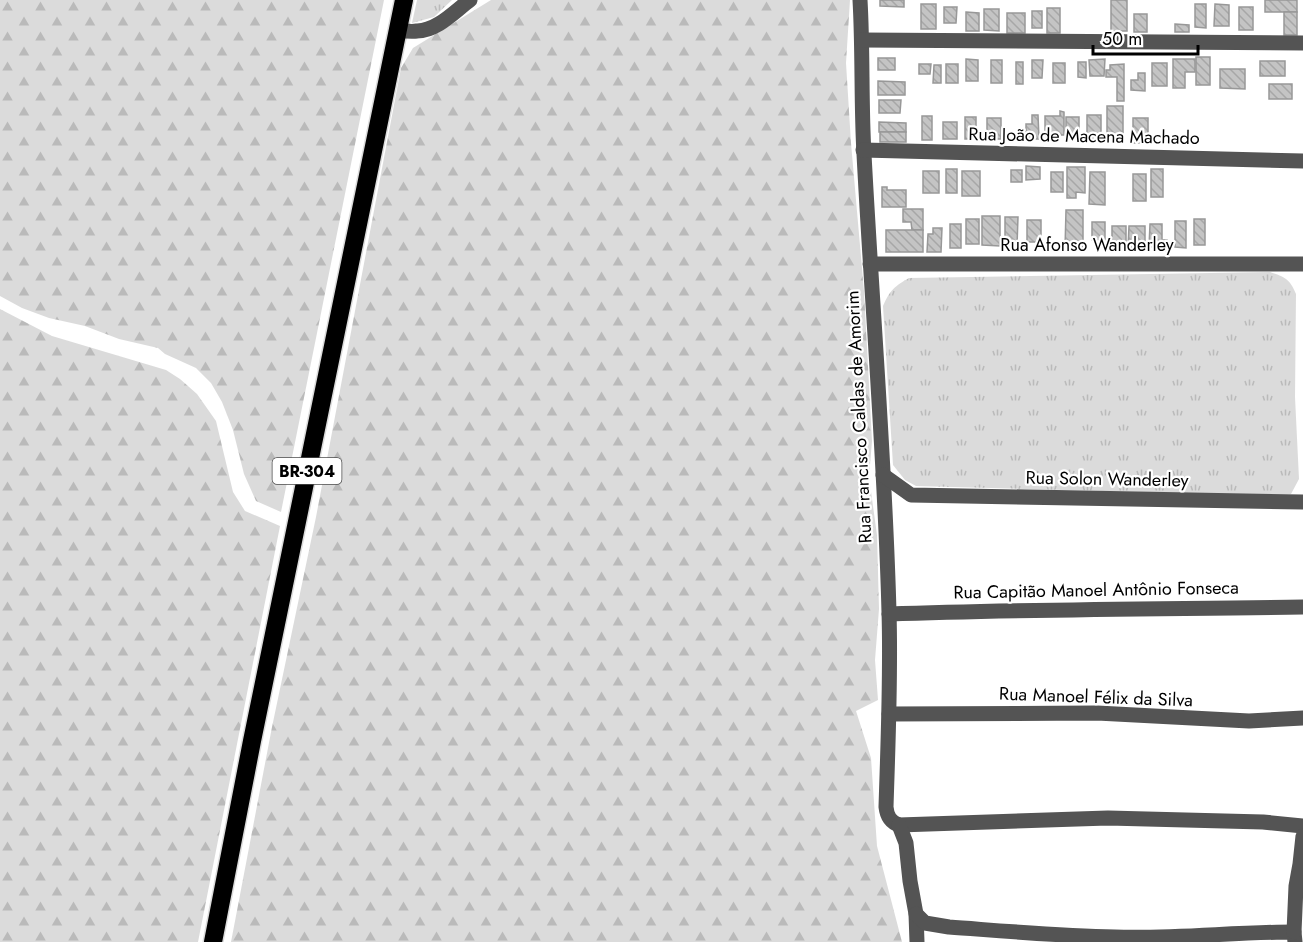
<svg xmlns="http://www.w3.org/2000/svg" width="1303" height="942" font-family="Jost,sans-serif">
  <defs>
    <pattern id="grass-tufts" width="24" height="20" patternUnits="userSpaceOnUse" patternTransform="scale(1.5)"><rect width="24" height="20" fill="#dbdbdb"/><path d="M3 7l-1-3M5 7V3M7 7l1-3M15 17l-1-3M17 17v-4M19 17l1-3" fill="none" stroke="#bababa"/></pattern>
    <pattern id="forest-firs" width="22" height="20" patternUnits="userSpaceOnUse" patternTransform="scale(1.5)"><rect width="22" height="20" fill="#dbdbdb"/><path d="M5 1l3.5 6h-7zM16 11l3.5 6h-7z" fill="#bababa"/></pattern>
    <pattern id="building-back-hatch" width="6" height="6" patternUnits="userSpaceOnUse" patternTransform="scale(1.5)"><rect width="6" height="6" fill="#c4c4c4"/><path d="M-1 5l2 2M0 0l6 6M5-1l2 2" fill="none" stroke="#a7a7a7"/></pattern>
  </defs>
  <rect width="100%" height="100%" fill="#fff"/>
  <g fill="url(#grass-tufts)">
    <polygon points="417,0 452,0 434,17 412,23"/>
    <path d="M1270,272C1285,277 1290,279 1296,294L1295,397L1299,479L1291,494L1257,495L916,486L905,480L893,465L883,306C890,290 895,286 909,278Z"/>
  </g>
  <g fill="url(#forest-firs)">
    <polygon points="0,0 384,0 281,512 256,501 244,474 233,430 222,402 211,383 196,368 165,354 158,348 119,339 85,326 49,318 22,308 0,296"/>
    <polygon points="491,0 850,0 846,63 851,143 864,291 872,441 869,477 877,535 879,609 875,660 878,700 856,711 871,758 877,846 902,942 231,942 272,727 316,517 401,68 413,48"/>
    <polygon points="0,309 52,336 166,370 180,379 197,394 216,421 233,492 245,511 280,526 198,942 0,942"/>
  </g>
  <g fill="url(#building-back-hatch)" stroke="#989898" stroke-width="1.5">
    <polygon points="880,0 904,0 904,7 880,6"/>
    <rect x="1111" y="0" width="16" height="31"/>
    <rect x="1265" y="0" width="32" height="12"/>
    <rect x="921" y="4" width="15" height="25"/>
    <polygon points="1195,4 1206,4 1206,28 1195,27"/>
    <polygon points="1215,4 1229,5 1229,26 1214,26"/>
    <polygon points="944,7 957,7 956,23 944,23"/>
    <rect x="1239" y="7" width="14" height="23"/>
    <rect x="1047" y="8" width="13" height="25"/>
    <polygon points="984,9 999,9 999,31 984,30"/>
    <rect x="1032" y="11" width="10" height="17"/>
    <polygon points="966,12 979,13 979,31 966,31"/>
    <rect x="1284" y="12" width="13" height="23"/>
    <rect x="1007" y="13" width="18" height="20"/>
    <rect x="1134" y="14" width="13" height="18"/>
    <polygon points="1175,24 1189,25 1189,32 1175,32"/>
    <rect x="1196" y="57" width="14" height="28"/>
    <rect x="878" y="58" width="17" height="12"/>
    <polygon points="966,59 978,60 978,81 966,81"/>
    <polygon points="1105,59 1104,76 1090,76 1089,60"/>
    <polygon points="1173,59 1195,59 1195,72 1185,72 1185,88 1173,88"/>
    <rect x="991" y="60" width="11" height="23"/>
    <polygon points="1032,60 1043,60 1042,78 1032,78"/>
    <rect x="1260" y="61" width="25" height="15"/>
    <rect x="1016" y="62" width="7" height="22"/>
    <polygon points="1078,62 1086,62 1086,78 1078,77"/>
    <rect x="1053" y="63" width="12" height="20"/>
    <rect x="1152" y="63" width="15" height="23"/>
    <polygon points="919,64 931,64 930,74 919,74"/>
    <rect x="946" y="64" width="12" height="19"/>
    <polygon points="1124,64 1124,101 1117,101 1117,77 1106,77 1106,70 1110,70 1110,65"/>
    <polygon points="934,65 941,65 941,83 933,83"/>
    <polygon points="1220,69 1245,69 1245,89 1220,88"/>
    <polygon points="1138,73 1145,73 1145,91 1131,90 1131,80 1138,80"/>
    <polygon points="878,81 905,82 905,95 878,95"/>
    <rect x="1269" y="84" width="23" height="15"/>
    <polygon points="879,100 901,100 900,113 879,113"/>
    <rect x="1107" y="106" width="16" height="33"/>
    <polygon points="1060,111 1064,112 1064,135 1045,135 1045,116 1060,116"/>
    <polygon points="1032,115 1038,115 1039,139 1026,139 1026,124 1032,124"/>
    <rect x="1087" y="115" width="14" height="27"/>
    <rect x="922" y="116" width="10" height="24"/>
    <rect x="965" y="117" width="11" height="22"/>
    <rect x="1066" y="117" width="13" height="20"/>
    <rect x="987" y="118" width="14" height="21"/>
    <rect x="1133" y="118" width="15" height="25"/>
    <polygon points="879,122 906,123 906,132 879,132"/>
    <rect x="943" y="122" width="14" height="17"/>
    <rect x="880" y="132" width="26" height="10"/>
    <polygon points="1026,166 1040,167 1040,179 1026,180"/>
    <polygon points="1067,167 1085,167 1085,193 1076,192 1076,198 1067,198"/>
    <rect x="946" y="169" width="11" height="24"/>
    <rect x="1151" y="169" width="12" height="28"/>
    <rect x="1011" y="170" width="11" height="12"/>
    <rect x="923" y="171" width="16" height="22"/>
    <rect x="962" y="171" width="18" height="25"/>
    <rect x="1051" y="172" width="12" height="20"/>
    <polygon points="1090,172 1105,172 1105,205 1089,204"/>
    <rect x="1133" y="174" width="13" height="27"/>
    <polygon points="882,187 887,187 887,190 906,190 906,207 882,207"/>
    <polygon points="903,209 923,209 923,230 912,230 911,222 903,222"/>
    <polygon points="1066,210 1083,210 1083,249 1065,249"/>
    <polygon points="982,216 1000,216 1000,246 982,245"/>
    <polygon points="1005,217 1018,217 1017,246 1005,246"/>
    <rect x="966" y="219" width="13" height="25"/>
    <rect x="1194" y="219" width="11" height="26"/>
    <rect x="1027" y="220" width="14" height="22"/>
    <polygon points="1175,221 1186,221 1186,248 1175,247"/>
    <rect x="1092" y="222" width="13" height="18"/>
    <rect x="950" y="224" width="11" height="24"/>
    <polygon points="1150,224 1162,224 1162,240 1167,240 1167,251 1158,250 1158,247 1149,247"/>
    <rect x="1112" y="226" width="14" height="22"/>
    <polygon points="1129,226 1145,226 1145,248 1128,248"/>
    <polygon points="933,228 942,228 941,252 927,252 928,234 933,234"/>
    <rect x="886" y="230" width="37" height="22"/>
  </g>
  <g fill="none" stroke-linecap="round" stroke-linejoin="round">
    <g stroke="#dbdbdb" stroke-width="21">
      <polyline id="highway" points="213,942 252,741 404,0"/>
    </g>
    <g stroke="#545454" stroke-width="15">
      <path d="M860,0C863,51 861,103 864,154C872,307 885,459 889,612C891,677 888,742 886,807C887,816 890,822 899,825"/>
      <path d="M398,30C404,31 411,32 417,31C437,31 455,11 470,0"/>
      <polyline points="862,40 1303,43"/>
      <polyline points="863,150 1303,161"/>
      <polyline points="870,264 1303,264"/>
      <polyline points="883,475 911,495 1303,502"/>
      <path d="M889,614C1027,609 1165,609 1303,607"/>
      <polyline points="889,714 1097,713 1249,721 1303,718"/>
      <polyline points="899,825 1108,818 1263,822 1303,826"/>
      <polyline points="899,825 906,843 910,881 916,914 917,942"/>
      <path d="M916,914L925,923L949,927C1004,931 1060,936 1115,937C1175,939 1234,932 1294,932L1295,942"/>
      <polyline points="1294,932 1296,886 1300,864 1303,836"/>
    </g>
    <use href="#highway" stroke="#000" stroke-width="18"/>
  </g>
  <g text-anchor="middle" stroke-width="4.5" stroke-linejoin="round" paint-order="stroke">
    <rect fill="#fff" stroke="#4c4c4c" stroke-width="1.5" x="272.5" y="458" width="69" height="26" rx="4.5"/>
    <g font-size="16" font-weight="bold" fill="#000">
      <text x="307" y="477">BR-304</text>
    </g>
    <g font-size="18" fill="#000" stroke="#fff">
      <text transform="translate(1084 136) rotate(1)" y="6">Rua João de Macena Machado</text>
      <text x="1087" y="251">Rua Afonso Wanderley</text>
      <text transform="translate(859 417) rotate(-93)" y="6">Rua Francisco Caldas de Amorim</text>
      <text transform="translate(1107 479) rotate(1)" y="6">Rua Solon Wanderley</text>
      <text transform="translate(1096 590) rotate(-1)" y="6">Rua Capitão Manoel Antônio Fonseca</text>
      <text transform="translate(1096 697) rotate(2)" y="6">Rua Manoel Félix da Silva</text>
    </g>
  </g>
  <path d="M1093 45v9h105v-9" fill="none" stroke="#000000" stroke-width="3"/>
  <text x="1102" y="45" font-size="18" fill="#000000" stroke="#ffffff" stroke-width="4.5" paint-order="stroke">50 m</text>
</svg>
